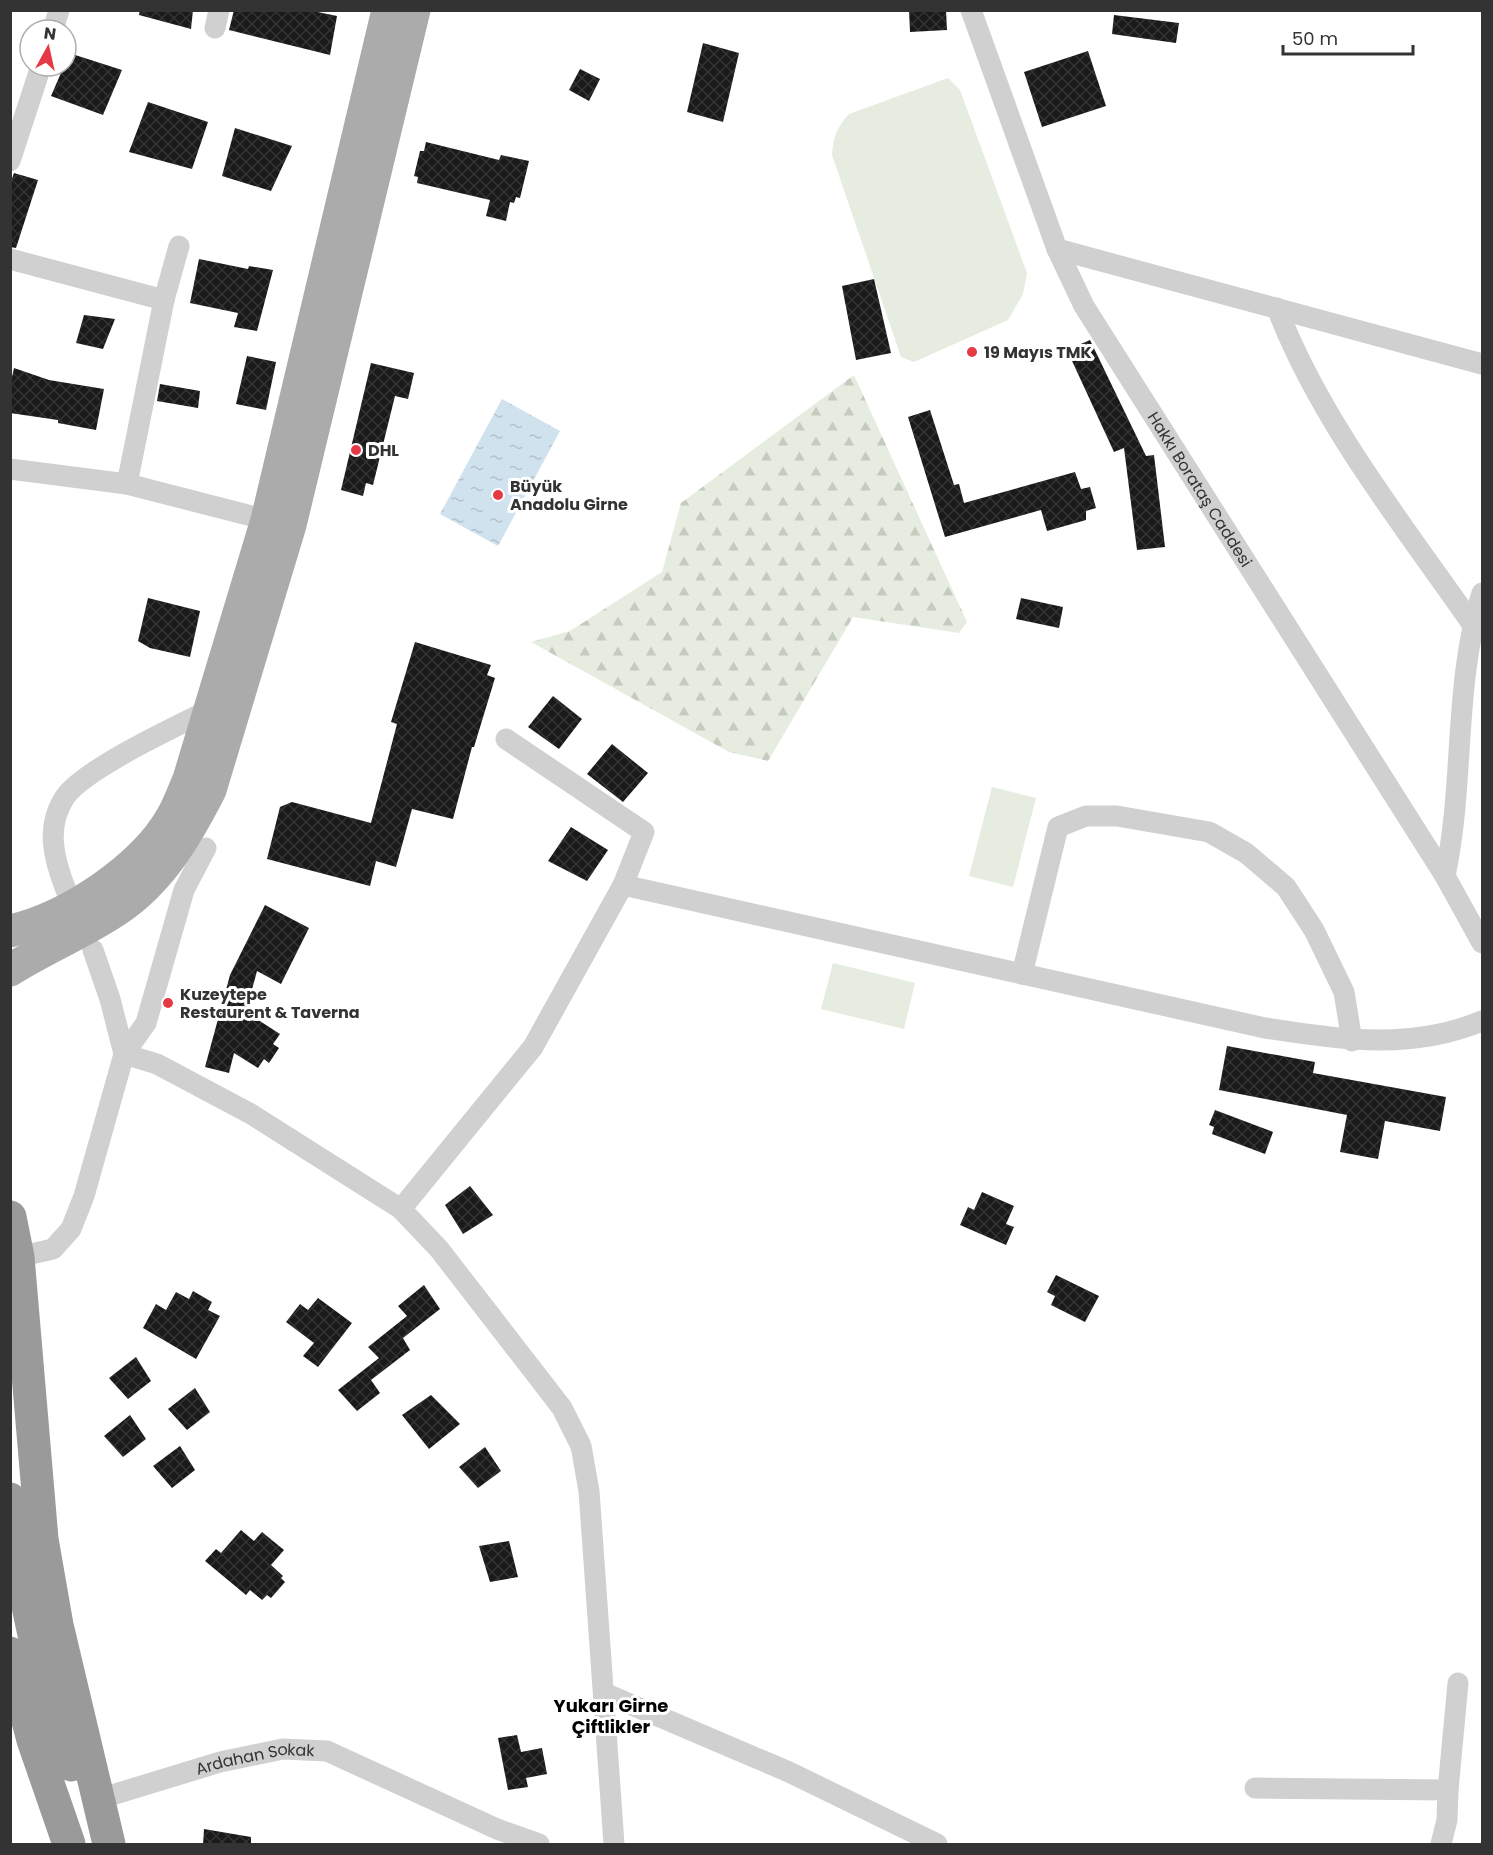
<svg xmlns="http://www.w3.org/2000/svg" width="1493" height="1855" font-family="Poppins,sans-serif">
  <defs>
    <pattern id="forest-firs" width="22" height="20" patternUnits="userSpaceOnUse" patternTransform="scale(1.5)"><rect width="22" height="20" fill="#e6ecdf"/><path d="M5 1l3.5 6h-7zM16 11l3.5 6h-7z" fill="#c6cbc0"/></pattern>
    <pattern id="water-ripples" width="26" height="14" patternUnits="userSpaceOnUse" patternTransform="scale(1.5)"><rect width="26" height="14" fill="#cfe2ee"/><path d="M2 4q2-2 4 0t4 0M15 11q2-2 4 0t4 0" fill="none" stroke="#b2c2cd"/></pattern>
    <pattern id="building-cross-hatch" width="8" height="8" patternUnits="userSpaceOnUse" patternTransform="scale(1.5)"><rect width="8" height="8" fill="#1a1a1a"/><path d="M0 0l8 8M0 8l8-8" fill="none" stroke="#333"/></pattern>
  </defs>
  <rect width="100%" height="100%" fill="#fff"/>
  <polygon fill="url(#forest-firs)" points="854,375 967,622 959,633 853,617 768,761 729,752 531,642 570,631 662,572 681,503"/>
  <g fill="#e6ecdf">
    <path d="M948,78L960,90L1027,273L1023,294L1008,320L914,362L901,357L832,155C833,137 837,127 849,114Z"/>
    <polygon points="992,787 1036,798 1013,887 969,876"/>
    <polygon points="833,963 915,983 904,1029 821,1009"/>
  </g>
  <polygon fill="url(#water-ripples)" points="502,399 560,431 498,546 440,514"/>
  <g fill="url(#building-cross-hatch)">
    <polygon points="140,10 193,10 191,29 139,15"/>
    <polygon points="234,10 308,10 337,16 330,55 229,30"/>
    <polygon points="909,10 946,10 947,30 910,32"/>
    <polygon points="1114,15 1179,23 1176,43 1112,34"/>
    <polygon points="703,43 739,53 723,122 687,112"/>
    <polygon points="1088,51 1106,106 1042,127 1024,72"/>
    <polygon points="69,53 122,70 103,115 51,96 64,66 66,66"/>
    <polygon points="580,69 600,79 589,101 569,90"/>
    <polygon points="148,102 208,122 192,169 129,152"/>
    <polygon points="235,128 292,146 271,191 222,176"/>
    <polygon points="426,142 499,160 501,155 529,161 520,198 516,197 514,203 510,202 506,221 486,216 490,200 417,183 418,177 414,176 420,151 424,151"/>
    <polygon points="14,173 38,180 16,248 10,247 10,184"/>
    <polygon points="199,259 248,269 249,266 273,270 257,331 234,327 238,313 190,303"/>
    <polygon points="874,279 891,353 856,360 842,286"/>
    <polygon points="84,315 115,319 103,349 76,343"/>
    <polygon points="1090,340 1146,456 1154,455 1165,547 1137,550 1124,448 1114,452 1067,350"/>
    <polygon points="247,356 276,362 266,410 236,404"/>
    <polygon points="371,363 414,373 408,399 395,396 373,485 366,483 363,496 341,490"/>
    <polygon points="14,368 49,380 104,389 96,430 58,423 58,420 10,413 10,386"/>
    <polygon points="160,384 200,391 198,408 157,401"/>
    <polygon points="930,410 954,485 959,484 964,503 1075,472 1081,489 1090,487 1096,508 1086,511 1086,520 1047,531 1041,510 945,537 908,417"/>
    <polygon points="148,598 200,611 190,657 150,648 138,641"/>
    <polygon points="1021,598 1063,607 1059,628 1016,619"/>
    <polygon points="415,642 491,665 487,675 495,678 474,747 472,747 453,819 412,809 396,867 376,861 370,886 267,859 280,807 292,802 371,823 397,724 391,722"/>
    <polygon points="553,696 582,719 559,749 528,727"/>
    <polygon points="612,744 648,773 623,802 587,774"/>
    <polygon points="571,827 608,850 587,881 548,861"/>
    <polygon points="265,905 309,928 281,984 257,971 246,1012 280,1034 273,1044 279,1048 269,1063 264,1059 258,1068 234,1053 229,1073 205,1067 230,975"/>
    <polygon points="1227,1046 1315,1062 1313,1073 1446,1097 1440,1131 1385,1121 1378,1159 1340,1152 1347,1115 1219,1090"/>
    <polygon points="1215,1110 1273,1132 1265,1154 1212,1134 1214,1127 1209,1125"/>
    <polygon points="470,1186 493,1215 463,1234 445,1205"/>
    <polygon points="982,1192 1014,1206 1006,1224 1014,1227 1006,1245 960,1225 968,1207 974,1210"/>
    <polygon points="1056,1275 1099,1296 1085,1322 1051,1305 1055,1296 1047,1292"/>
    <polygon points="424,1285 440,1309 403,1338 410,1350 371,1380 380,1393 357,1411 338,1390 379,1358 368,1347 407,1316 398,1306"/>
    <polygon points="193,1291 212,1302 208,1310 220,1316 196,1359 143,1328 156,1304 166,1310 176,1292 189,1299"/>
    <polygon points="318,1298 352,1323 318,1367 303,1356 314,1343 286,1322 300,1304 308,1310"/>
    <polygon points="136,1357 151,1381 128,1399 109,1378"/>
    <polygon points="195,1388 210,1412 187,1430 168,1409"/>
    <polygon points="431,1395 460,1424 429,1449 402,1415"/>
    <polygon points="130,1415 146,1439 123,1457 104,1436"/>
    <polygon points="180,1446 195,1470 172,1488 153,1466"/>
    <polygon points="485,1447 501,1471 478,1488 459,1467"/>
    <polygon points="241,1530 254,1541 262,1532 284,1550 271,1565 283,1576 281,1578 285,1582 271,1598 267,1595 262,1600 250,1590 246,1595 205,1561 216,1549 221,1553"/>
    <polygon points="509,1541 518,1577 490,1582 479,1546"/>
    <polygon points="517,1735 521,1752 542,1748 547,1774 526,1778 528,1787 508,1790 498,1738"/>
    <polygon points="204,1829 251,1837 251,1845 203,1845"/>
  </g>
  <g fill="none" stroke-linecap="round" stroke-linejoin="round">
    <g stroke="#d0d0d0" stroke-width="21">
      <path id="s1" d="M971,10L1057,249L1084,306L1445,876L1482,943"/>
      <polyline points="215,28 219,10"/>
      <polyline points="53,30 59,10"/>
      <polyline points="10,161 41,66"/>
      <polyline points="1057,249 1482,364"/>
      <polyline points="10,259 164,300"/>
      <path d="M1277,308C1320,421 1404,526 1472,624"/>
      <polyline points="10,469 127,484 267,520"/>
      <polyline points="127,484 164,300 179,246"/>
      <path d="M1445,876C1465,783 1453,685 1482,593"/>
      <path d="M623,885L1265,1028C1340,1039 1409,1051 1482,1021"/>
      <path d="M66,890C54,860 45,827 65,797C84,769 177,726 211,709"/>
      <polyline points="93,950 110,999 124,1054"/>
      <polyline points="1022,974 1058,827 1086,816 1117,816 1209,832 1246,853 1286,887 1314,930 1344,992 1352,1041"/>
      <polyline points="124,1054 157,1064 251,1114 401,1209 439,1249 562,1408 581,1446 589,1491 614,1844"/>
      <polyline points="401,1209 533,1047 623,885 644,832 506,739"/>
      <polyline points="18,1257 53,1249 71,1229 84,1196 124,1054 146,1023 184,890 206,848"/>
      <polyline points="604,1693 789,1772 937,1844"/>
      <polyline points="1255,1788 1448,1790 1447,1820 1441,1844"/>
      <polyline points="1448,1790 1458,1683"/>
      <path id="s2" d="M99,1799L220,1762L283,1749L327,1751L497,1829L539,1844"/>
    </g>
    <g stroke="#ababab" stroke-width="33">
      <path d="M10,931C68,918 143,868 172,817C179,805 184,791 189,779L267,520L388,10"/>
      <path d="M10,970C45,948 84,932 118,909C161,880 187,835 210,790L290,525L414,10"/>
    </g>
    <g stroke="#9a9a9a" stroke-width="33">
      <polyline points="10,1217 18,1257 42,1539 57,1625 109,1844"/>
      <path d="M10,1499C22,1589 41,1679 71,1765"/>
      <polyline points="10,1653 33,1740 69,1844"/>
    </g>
  </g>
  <g fill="#e63946" stroke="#fff" stroke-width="2">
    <circle cx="972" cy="352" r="6"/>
    <circle cx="356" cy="450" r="6"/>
    <circle cx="498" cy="495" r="6"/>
    <circle cx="168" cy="1003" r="6"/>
  </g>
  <g text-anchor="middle" stroke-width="6" stroke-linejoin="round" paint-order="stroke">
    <g font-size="16" font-weight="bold" fill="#333" stroke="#fff" text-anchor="start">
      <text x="984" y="358">19 Mayıs TMK</text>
      <text x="368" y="456">DHL</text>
      <text x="510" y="492">Büyük<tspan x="510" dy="18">Anadolu Girne</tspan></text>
      <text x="180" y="1000">Kuzeytepe<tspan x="180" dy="18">Restaurent &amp; Taverna</tspan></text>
    </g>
    <g font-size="16" fill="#333" stroke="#fff">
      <text dy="6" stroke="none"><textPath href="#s1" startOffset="534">Hakkı Borataş Caddesi</textPath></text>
      <text dy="6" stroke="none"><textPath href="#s2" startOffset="162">Ardahan Sokak</textPath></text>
    </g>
    <g font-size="18" font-weight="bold" fill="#000" stroke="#fff">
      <text x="611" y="1712">Yukarı Girne<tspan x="611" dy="21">Çiftlikler</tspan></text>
    </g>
  </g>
  <rect width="1493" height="1855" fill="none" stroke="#333333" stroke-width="24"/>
  <g transform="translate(48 48) rotate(8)"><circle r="28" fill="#ffffff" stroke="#adadad" stroke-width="1.5"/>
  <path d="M0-4.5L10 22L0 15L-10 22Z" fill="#e63946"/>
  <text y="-9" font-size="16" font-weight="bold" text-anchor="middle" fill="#333333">N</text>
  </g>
  <path d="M1283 45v9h130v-9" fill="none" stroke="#333333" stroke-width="3"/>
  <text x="1292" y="45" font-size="18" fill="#333333" stroke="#ffffff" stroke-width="4.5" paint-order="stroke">50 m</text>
</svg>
